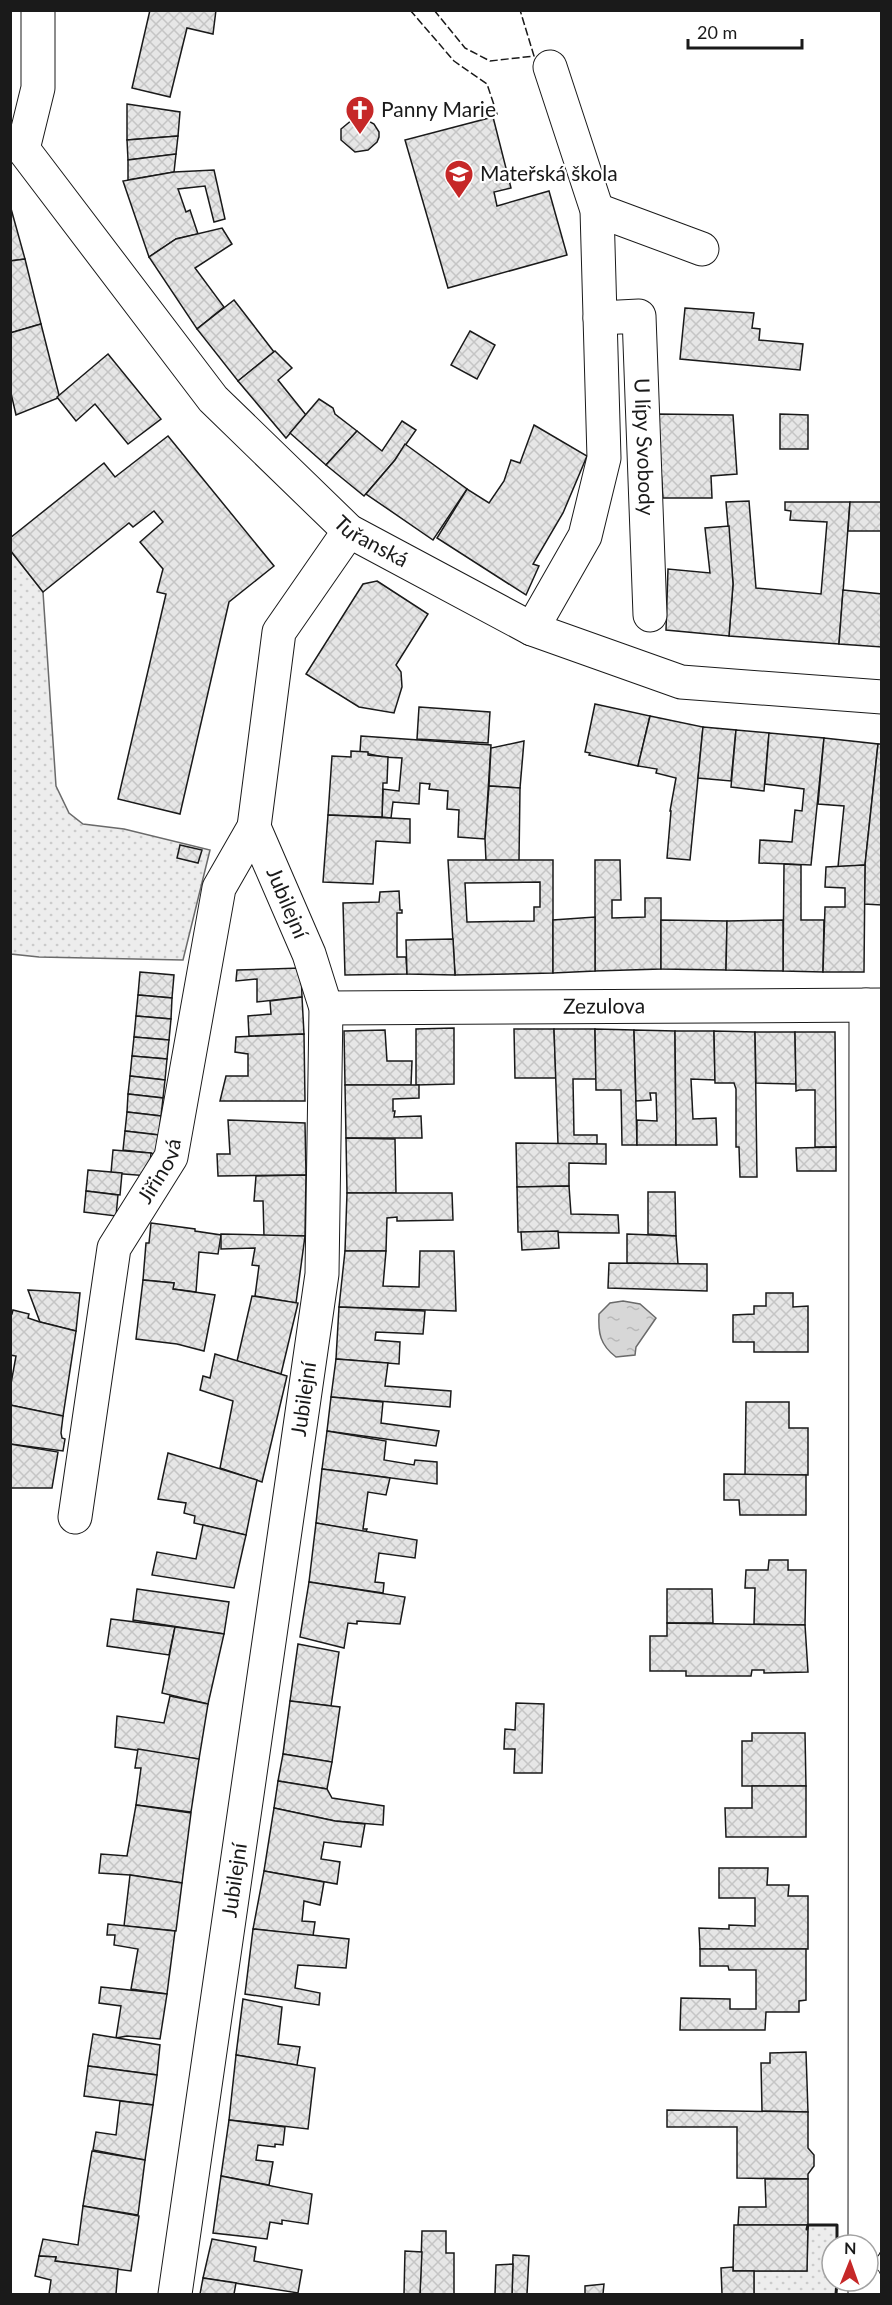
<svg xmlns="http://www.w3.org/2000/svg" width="892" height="2305" font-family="Lato,sans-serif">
  <defs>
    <pattern id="park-dots" width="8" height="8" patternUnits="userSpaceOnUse" patternTransform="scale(1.5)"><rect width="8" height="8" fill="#ededed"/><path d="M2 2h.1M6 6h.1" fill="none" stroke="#cbcbcb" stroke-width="1.8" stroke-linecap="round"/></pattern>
    <pattern id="water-ripples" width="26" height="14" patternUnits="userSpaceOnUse" patternTransform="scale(1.5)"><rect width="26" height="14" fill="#d7d7d7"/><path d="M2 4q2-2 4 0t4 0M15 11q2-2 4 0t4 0" fill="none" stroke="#b8b8b8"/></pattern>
    <pattern id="building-cross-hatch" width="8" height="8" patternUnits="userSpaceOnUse" patternTransform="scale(1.5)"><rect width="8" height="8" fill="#e6e6e6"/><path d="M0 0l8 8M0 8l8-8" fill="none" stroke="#c5c5c5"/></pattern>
  </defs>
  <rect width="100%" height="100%" fill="#fff"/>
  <g fill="url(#park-dots)" stroke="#6a6a6a" stroke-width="1.5">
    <polygon points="10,550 43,592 56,786 69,813 83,824 124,829 210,850 183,960 39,957 11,954"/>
    <polygon points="808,2225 837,2225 837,2245 832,2245 832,2281 837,2281 836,2294 754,2294 754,2271 807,2271"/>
  </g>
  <path fill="url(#water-ripples)" stroke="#6a6a6a" stroke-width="1.5" d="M623,1301L640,1304L656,1318L636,1347L635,1355L616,1357C600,1345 598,1333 599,1314L610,1303Z"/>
  <g fill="url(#building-cross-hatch)" stroke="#1a1a1a" stroke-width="1.5" fill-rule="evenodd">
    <polygon points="150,10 216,10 213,34 187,28 170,97 132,88"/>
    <polygon points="127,104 180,112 178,136 127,140"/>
    <polygon points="493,117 511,188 494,192 497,206 549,191 567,255 448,288 405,140"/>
    <polygon points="363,118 374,124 379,132 379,137 377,142 368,150 355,152 341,140 341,129 352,120"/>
    <polygon points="178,136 176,154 128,160 127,140"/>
    <polygon points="176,154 174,172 128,180 128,160"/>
    <polygon points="214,170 225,219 214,222 205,186 178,189 186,212 190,210 198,234 176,239 149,257 123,181 174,172"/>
    <polygon points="10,205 25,259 10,261"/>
    <polygon points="222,228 232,244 195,268 224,307 197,329 149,257 176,239"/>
    <polygon points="25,259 41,324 10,333 10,261"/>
    <polygon points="234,300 274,352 238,381 197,329"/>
    <polygon points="685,308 754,313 752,328 760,329 759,340 803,344 800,370 680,359"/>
    <polygon points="41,324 59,395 58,398 16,415 10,389 10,333"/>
    <polygon points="470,331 495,345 477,379 451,365"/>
    <polygon points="275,351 292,368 278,380 306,415 286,438 238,381"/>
    <polygon points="108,354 161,419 128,444 95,404 76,421 57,397"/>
    <polygon points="319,399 333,408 335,414 357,431 326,465 290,433"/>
    <polygon points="657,414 733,415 737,474 711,476 712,498 663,498"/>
    <polygon points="780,414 808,415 808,449 780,449"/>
    <polygon points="402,421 416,430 395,460 364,496 326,465 357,431 382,451"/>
    <polygon points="534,425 587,456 563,513 533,564 539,566 526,595 437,538 467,489 489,503 504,481 511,460 520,463"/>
    <polygon points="168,436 274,566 229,602 180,814 118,799 166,594 157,592 163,569 140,542 163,522 154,511 133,527 129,523 43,592 10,550 10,538 104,463 115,477"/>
    <polygon points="405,444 467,489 433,540 366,494 395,460"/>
    <polygon points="749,501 756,588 821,594 827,522 790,520 791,511 785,510 785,502 850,502 839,644 729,636 733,584 726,502"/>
    <polygon points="850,502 882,502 882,531 848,531"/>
    <polygon points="729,526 733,584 729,636 666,630 668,569 710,573 705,528"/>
    <polygon points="377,581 428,614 396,665 401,672 402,687 394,713 359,707 306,674 363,584"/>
    <polygon points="843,590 882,594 882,647 839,644"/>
    <polygon points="595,704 650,716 638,766 589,755 590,753 585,752"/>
    <polygon points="419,707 490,712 488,743 417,739"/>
    <polygon points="650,716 703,727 690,860 667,858 671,811 670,811 676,778 656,773 657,769 638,766"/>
    <polygon points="703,727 736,730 731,781 698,778"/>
    <polygon points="736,730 769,733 764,791 731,787"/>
    <polygon points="769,733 824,738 811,865 759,863 760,840 792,842 795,810 802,811 804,789 765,784"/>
    <polygon points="361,736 491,745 485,839 458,837 459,810 447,809 448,791 429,789 430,784 420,783 419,804 393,802 391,818 382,817 383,789 399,791 402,758 383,757 360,752"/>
    <polygon points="824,738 878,744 865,865 838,867 844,806 818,804"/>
    <polygon points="524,741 520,788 489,786 491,748"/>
    <polygon points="878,744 882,744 882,905 864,904 865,865"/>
    <polygon points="351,751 368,752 368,755 388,757 387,783 383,783 382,817 328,815 332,756 351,757"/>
    <polygon points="489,786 520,788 519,861 486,861 485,839"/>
    <polygon points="328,815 410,819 410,843 376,841 373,884 323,882"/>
    <polygon points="180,845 202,850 198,863 177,858"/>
    <path d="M448,860H553V973L455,975ZM540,882V907H534V921L467,922L465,883Z"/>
    <polygon points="595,860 620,860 621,900 612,900 612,918 645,917 645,898 661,898 661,969 595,971"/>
    <polygon points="784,864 801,865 801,920 824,920 823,972 783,971"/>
    <polygon points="865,865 864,972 823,972 825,907 845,907 845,888 825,887 826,867"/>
    <polygon points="399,891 400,910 402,910 402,913 397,913 397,957 406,957 407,974 345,975 343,903 379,902 380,892"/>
    <polygon points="595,917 595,971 553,973 553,920"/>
    <polygon points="661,920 727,921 726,970 661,969"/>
    <polygon points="783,920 783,971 726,970 727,921"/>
    <polygon points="453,939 455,975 407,974 406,940"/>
    <polygon points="301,968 302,997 257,1002 257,979 236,981 237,970"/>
    <polygon points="140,972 174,975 172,998 138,995"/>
    <polygon points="138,995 172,998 171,1019 136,1016"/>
    <polygon points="302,997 304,1034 249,1036 248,1016 271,1014 270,1001"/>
    <polygon points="136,1016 171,1019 169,1040 134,1037"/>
    <polygon points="454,1028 454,1084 416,1085 416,1029"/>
    <polygon points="514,1029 554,1029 556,1078 515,1078"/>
    <polygon points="554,1029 595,1029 596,1079 573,1079 574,1135 597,1135 597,1144 558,1144"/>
    <polygon points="595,1029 634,1030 637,1145 622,1145 621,1090 596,1090"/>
    <polygon points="385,1030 387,1061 412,1061 411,1085 345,1085 344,1031"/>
    <polygon points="634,1030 675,1031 676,1145 637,1145 637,1120 657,1121 656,1093 650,1093 651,1100 636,1101"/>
    <polygon points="675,1031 714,1031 715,1080 691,1079 693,1119 716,1118 717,1145 676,1145"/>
    <polygon points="714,1031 755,1032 757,1177 740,1177 739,1147 736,1147 736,1089 734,1083 715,1083"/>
    <polygon points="755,1032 795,1032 796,1084 756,1083"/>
    <polygon points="795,1032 835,1032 836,1147 815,1147 815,1090 799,1090 796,1091"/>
    <polygon points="304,1034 305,1101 220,1101 226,1076 248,1076 248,1054 235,1052 236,1037"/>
    <polygon points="134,1037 169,1040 167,1059 132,1056"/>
    <polygon points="132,1056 167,1059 165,1080 130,1076"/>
    <polygon points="130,1076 165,1080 163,1098 128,1094"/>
    <polygon points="345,1085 419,1085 419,1098 393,1099 393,1111 395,1111 394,1117 421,1116 422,1138 346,1138"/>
    <polygon points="128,1094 163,1098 161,1116 127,1112"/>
    <polygon points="127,1112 161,1116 159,1135 125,1131"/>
    <polygon points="228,1120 305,1123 306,1175 218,1176 217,1154 230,1154"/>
    <polygon points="125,1131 159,1135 157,1154 123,1150"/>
    <polygon points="346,1138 395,1139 396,1193 347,1193"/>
    <polygon points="516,1143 606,1144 606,1164 569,1163 569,1186 517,1187"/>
    <polygon points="836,1147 836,1171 797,1171 796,1148"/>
    <polygon points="113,1150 151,1153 149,1176 111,1173"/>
    <polygon points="88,1170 122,1173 120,1195 86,1191"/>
    <polygon points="306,1175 305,1236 264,1236 263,1201 254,1201 256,1176"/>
    <polygon points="569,1186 571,1214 618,1215 619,1233 518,1232 517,1187"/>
    <polygon points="86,1191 118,1195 116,1216 84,1212"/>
    <polygon points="648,1192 675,1192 676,1236 648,1234"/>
    <polygon points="347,1193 452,1193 453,1220 397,1221 397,1217 387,1218 386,1251 345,1251"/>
    <polygon points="151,1223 195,1229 195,1231 221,1235 218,1254 199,1252 196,1292 173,1289 174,1283 143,1280 146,1243 149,1243"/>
    <polygon points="558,1231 559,1248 522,1250 521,1232"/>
    <polygon points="221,1234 305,1236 296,1303 255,1296 259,1266 252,1265 255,1248 221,1249"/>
    <polygon points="627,1234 676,1236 678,1264 627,1263"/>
    <polygon points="345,1251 386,1251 383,1286 419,1287 420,1251 454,1251 456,1311 339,1307"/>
    <polygon points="609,1263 707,1264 707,1291 608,1288"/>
    <polygon points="143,1280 174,1283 173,1289 215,1295 204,1351 177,1344 136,1339"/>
    <polygon points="28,1290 80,1293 76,1331 40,1322"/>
    <polygon points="766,1293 793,1293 793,1307 808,1306 808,1352 754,1352 754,1342 733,1342 733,1315 754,1314 754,1306 766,1306"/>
    <polygon points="252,1296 298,1303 281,1374 237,1361"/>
    <polygon points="339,1307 425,1311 423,1334 376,1332 375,1340 400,1342 399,1364 336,1359"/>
    <polygon points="13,1310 29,1314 28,1318 40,1322 76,1331 63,1416 10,1405 10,1389 16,1356 10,1355 10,1314 12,1314"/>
    <polygon points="215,1354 287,1376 262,1482 220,1468 233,1401 200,1390 203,1376 210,1378"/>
    <polygon points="336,1359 388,1363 385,1386 451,1391 450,1407 331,1397"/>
    <polygon points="331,1397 383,1402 381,1423 439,1431 436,1446 327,1431"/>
    <polygon points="746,1402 789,1402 789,1428 808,1428 808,1475 745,1475"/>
    <polygon points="10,1405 63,1416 61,1433 62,1438 65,1439 63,1451 10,1444"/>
    <polygon points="327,1431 386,1441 384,1460 414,1465 415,1460 437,1462 437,1484 322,1469"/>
    <polygon points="10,1444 58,1452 52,1488 10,1488"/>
    <polygon points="168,1453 257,1480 246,1535 194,1523 195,1516 184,1513 186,1503 158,1499"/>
    <polygon points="322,1469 390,1478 386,1495 368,1492 363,1529 367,1529 366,1532 316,1523"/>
    <polygon points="724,1474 806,1475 806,1515 740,1515 739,1500 724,1500"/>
    <polygon points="316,1523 417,1540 415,1558 379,1553 375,1582 384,1583 383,1593 309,1582"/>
    <polygon points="203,1525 246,1535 234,1588 152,1575 157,1552 196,1559"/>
    <polygon points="769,1560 788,1560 788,1570 806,1570 805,1625 754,1624 755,1588 745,1588 746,1570 768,1570"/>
    <polygon points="309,1582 405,1597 400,1624 357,1621 357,1624 348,1623 344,1648 300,1637"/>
    <polygon points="137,1589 229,1602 224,1634 133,1620"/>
    <polygon points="667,1589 712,1589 713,1623 667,1623"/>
    <polygon points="111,1619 175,1627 169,1655 107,1646"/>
    <polygon points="667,1623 805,1625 808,1672 764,1673 764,1670 752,1670 751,1676 686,1676 686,1671 650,1671 650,1636 667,1636"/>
    <polygon points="175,1627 224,1634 208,1704 162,1693"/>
    <polygon points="298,1644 339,1652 331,1706 290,1701"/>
    <polygon points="170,1696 208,1704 199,1759 115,1747 117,1716 164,1723"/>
    <polygon points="290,1701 340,1707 332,1762 283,1754"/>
    <polygon points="516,1703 544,1704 542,1773 514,1773 515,1749 504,1749 505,1729 515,1730"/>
    <polygon points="752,1733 805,1733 806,1786 742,1786 742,1741 752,1741"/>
    <polygon points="138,1749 199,1759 191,1812 136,1805 141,1768 135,1768"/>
    <polygon points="283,1754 332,1762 327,1789 278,1781"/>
    <polygon points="278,1781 327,1789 332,1798 384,1806 383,1825 335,1821 274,1808"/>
    <polygon points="752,1786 806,1786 806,1837 726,1837 725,1808 752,1808"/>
    <polygon points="136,1805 191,1813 182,1883 130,1875 99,1873 101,1854 127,1856"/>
    <polygon points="274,1808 335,1821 365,1824 361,1847 324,1842 321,1859 340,1862 337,1884 264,1871"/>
    <polygon points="719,1868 768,1868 767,1885 789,1885 788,1896 808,1896 808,1949 700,1949 699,1928 729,1929 729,1925 755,1926 755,1898 719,1898"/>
    <polygon points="264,1871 324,1882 320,1905 304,1901 302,1921 315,1922 313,1936 253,1929"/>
    <polygon points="130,1875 182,1883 176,1931 124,1926"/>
    <polygon points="108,1924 175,1931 167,1994 131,1989 138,1949 114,1945 115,1935 107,1935"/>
    <polygon points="253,1929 349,1939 346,1968 298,1965 295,1988 320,1993 319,2005 245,1994"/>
    <polygon points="700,1949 806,1949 806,2000 799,2001 799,2012 766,2012 765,2030 680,2030 681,1998 730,1999 730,2009 756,2009 756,1970 729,1970 728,1966 700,1966"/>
    <polygon points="101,1987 167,1994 160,2039 127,2036 116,2038 121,2006 99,2003"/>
    <polygon points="243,1999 282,2007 278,2044 300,2047 297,2065 236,2055"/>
    <polygon points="93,2034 160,2045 157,2075 88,2066"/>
    <polygon points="806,2052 808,2112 762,2111 761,2063 770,2063 770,2053"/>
    <polygon points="236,2055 315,2068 308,2129 229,2120"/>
    <polygon points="88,2066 157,2075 153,2105 84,2096"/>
    <polygon points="120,2101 153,2105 145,2160 93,2150 96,2132 116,2135"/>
    <polygon points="667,2110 808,2112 808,2148 814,2155 814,2166 808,2174 808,2179 737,2178 737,2127 667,2127"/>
    <polygon points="229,2120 285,2127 283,2145 275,2144 275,2147 258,2145 256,2160 273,2162 269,2185 221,2176"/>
    <polygon points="92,2151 145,2160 138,2215 83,2206"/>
    <polygon points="221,2176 312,2194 308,2224 282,2220 282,2224 270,2222 267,2239 213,2233"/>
    <polygon points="765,2179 808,2179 808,2225 738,2225 739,2207 766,2207"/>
    <polygon points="83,2206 139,2216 131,2271 55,2261 56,2257 39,2256 43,2239 78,2245"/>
    <polygon points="734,2225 808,2225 807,2271 733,2271"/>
    <polygon points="422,2231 446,2231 446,2253 454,2253 454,2294 420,2294"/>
    <polygon points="212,2239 256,2247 254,2261 302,2270 298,2293 203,2278"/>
    <polygon points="405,2251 422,2252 420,2294 404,2294"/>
    <polygon points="513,2255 529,2256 527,2294 512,2294"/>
    <polygon points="39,2256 56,2257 55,2261 118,2269 116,2294 49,2294 51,2280 35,2276"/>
    <polygon points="513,2264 512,2294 495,2294 496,2265"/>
    <polygon points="733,2267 733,2271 754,2271 754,2294 722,2294 721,2268"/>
    <polygon points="203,2278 236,2283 234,2294 200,2294"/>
    <polygon points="604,2284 603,2294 585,2294 585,2286"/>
  </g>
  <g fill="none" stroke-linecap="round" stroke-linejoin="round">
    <g stroke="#1a1a1a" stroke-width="35">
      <g id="minor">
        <polyline points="23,149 38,88 38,10"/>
        <polyline points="597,210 702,249"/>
        <path id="s1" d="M600,318L639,316L650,615"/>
        <polyline points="532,629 585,536 604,458 597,210 550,67"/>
        <path id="s2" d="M326,1008L882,1005"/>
        <path id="s3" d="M75,1517L114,1248L171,1157L219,888L254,827"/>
        <polyline points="865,2245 866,1005"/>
        <path id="s4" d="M175,2294L322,1274L326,1008L309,954L254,827L279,632L349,531"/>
        <polyline points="865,2294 865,2281"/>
      </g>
    </g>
    <g stroke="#1a1a1a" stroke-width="35">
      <g id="secondary">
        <path id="s5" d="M10,141L23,149L213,399L349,531L532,629L681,682L882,697"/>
      </g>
    </g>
    <use href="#minor" stroke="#fff" stroke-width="33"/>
    <use href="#secondary" stroke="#fff" stroke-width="33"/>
    <g stroke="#1a1a1a" stroke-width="1.5" stroke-dasharray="8 3" stroke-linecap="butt">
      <polyline points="410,10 454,61 487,84 498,117"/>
      <polyline points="434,10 465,48 490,61 534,56 520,10"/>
    </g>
    <g stroke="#1a1a1a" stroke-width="3">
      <polyline points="807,2229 808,2225 837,2225 837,2245"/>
      <polyline points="836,2294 837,2281"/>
    </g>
  </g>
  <defs>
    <g id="church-pin" transform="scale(1.5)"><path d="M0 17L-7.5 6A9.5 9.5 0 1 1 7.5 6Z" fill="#c62828" stroke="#fff"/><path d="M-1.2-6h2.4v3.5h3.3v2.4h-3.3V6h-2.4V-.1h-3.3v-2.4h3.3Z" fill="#fff"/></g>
    <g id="school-pin" transform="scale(1.5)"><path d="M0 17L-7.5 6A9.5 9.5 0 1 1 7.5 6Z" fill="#c62828" stroke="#fff"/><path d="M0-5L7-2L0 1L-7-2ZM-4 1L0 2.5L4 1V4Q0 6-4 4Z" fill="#fff"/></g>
  </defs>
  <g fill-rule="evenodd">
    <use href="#church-pin" x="360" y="110"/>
    <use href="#school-pin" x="459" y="174"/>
  </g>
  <g text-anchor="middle" stroke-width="4.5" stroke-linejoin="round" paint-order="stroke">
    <g font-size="21" fill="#1a1a1a" stroke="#fff" text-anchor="start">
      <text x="381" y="117">Panny Marie</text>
      <text x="480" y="181">Mateřská škola</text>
    </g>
    <g font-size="21" fill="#1a1a1a" stroke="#fff">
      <text dy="7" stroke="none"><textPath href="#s1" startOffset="170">U lípy Svobody</textPath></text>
      <text dy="7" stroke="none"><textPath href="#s5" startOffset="543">Tuřanská</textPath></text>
      <text transform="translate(287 903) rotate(67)" y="7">Jubilejní</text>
      <text dy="7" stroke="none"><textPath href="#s2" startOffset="278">Zezulova</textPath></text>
      <text dy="7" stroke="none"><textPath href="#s3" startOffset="362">Jiřinová</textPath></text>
      <text dy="7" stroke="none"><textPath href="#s4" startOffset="904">Jubilejní</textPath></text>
      <text dy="7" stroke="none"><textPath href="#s4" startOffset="418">Jubilejní</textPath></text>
    </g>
  </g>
  <rect width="892" height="2305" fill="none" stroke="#1a1a1a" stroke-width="24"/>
  <g transform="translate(850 2263) rotate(1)"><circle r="28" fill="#ffffff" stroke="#a3a3a3" stroke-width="1.5"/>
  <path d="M0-4.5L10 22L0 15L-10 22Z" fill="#c62828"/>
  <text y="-9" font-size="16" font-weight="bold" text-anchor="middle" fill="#1a1a1a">N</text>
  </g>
  <path d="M688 39v9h114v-9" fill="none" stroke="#1a1a1a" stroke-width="3"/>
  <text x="697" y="39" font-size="18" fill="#1a1a1a" stroke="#ffffff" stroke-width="4.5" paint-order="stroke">20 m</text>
</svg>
